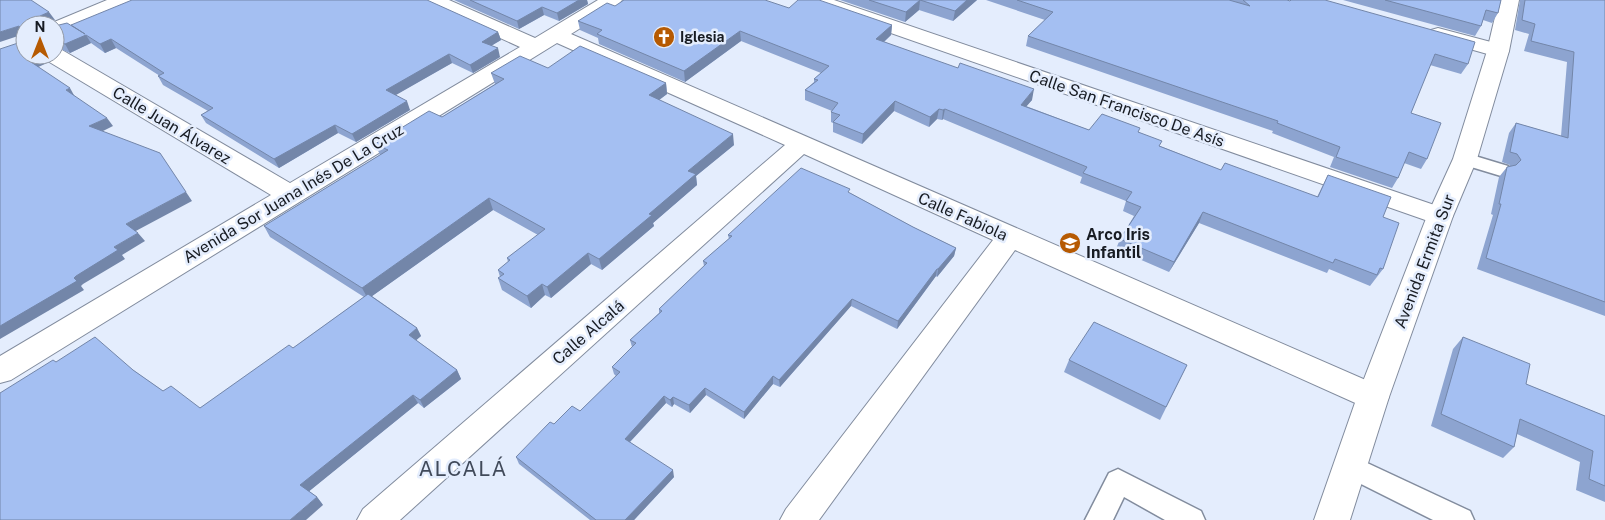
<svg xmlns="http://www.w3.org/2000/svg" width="1605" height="520" font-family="'Public Sans',sans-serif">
  <rect width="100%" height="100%" fill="#e4edfd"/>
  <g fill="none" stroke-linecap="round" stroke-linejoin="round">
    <g stroke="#828c9e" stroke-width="3">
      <g id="service">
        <polygon points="1465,153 1508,166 1511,170 1508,174 1501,176 1458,163 1456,159 1458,155"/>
        <polygon points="1350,455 1470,511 1474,520 1433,520 1341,474 1337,466 1341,458"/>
        <polygon points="1118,469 1201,511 1205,520 1165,520 1124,497 1113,520 1085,520 1109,473"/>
      </g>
    </g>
    <g stroke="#828c9e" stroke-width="2">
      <g id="minor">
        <polygon points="422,0 449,0 535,38 598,0 622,0 619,4 571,34 1384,388 1389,397 1384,406 1373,410 1362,406 1015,250 819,520 780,520 786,509 993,240 804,154 400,520 357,520 363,509 785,145 557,43 11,380 0,383 0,356 271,195 46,60 43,55 55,55 55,49 62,50 290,183 520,47 425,4"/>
        <polygon points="805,0 834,0 1449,210 1453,216 1449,222 1440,225 1431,222 808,4"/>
        <polygon points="1438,28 1506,46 1509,51 1506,56 1498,57 1431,38 1428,34 1431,30"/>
      </g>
    </g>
    <g stroke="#828c9e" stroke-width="2">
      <g id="secondary">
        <polygon points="107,0 134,0 131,4 62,33 55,35 55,25 47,25"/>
        <polygon points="1499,0 1519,0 1509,51 1477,159 1453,216 1389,397 1350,520 1314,520 1357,397 1427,216 1453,159 1487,51"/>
      </g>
    </g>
    <use href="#service" fill="#fff" fill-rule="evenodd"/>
    <use href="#minor" fill="#fff" fill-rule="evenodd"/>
    <use href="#secondary" fill="#fff" fill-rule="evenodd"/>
  </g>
  <g fill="#8da4d0">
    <polygon points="454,0 587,0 588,4 559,21 544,15 519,29"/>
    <polygon points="840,0 977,0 953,21 919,10 905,22"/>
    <polygon points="986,0 1287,0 1468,64 1461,74 1430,65 1411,113 1427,159 1421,169 1404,163 1398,178 1392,188 1330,167 1334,157 1272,133 1273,131 1026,46 1028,36 1045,20"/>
    <polygon points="1343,0 1501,0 1498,13 1492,23 1483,20 1481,26 1475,36"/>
    <polygon points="1520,0 1605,0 1605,316 1477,269 1493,215 1491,214 1499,177 1507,167 1510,166 1510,165 1502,162 1509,133 1516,123 1561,136 1567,62 1524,51 1529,34 1515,30"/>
    <polygon points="615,6 789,8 892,25 891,35 884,42 1032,100 1026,106 1089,130 1139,132 1160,146 1221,170 1317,197 1328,175 1383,217 1383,269 1370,286 1329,269 1327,273 1199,223 1169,272 1116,249 1120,239 1134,216 1123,211 1126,201 1080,183 1082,177 943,119 942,120 937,119 929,127 894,111 862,144 833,132 833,123 831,122 831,112 832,111 805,100 805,90 814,82 814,79 821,73 741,41 685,82 599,44 598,38 580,30 578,21"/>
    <polygon points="55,26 498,32 501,40 491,46 500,57 473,73 452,63 395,95 410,110 356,142 338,133 279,168 206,123 201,115 208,111 163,85 158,76 160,76 116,48 105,53 91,43 70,53 55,47 55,48"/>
    <polygon points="548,68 666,83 667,94 659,100 734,145 696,176 697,185 653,223 654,226 602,270 591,264 551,298 545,295 531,308 502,290 498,278 500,277 498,270 508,262 507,258 538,235 493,210 372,296 417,328 421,336 416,340 457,370 461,379 424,408 418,403 309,491 317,497 323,505 56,362 133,370 163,391 200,408 293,348 364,297 270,237 264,226 380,155 375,144 442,117 495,84 491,73"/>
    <polygon points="850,193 913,227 956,248 954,256 937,277 936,276 897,329 851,306 780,387 773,384 744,419 706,395 690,413 674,404 672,407 666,403 630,442 674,477 634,520 590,520 519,464 516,457 554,424 580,411 616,376 614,374 612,367 632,347 630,340 659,313 659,309 704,266 703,261 729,239 728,235"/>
    <polygon points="1463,337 1526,384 1605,416 1605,502 1576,490 1580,462 1517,434 1514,447 1503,458 1431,426 1453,349"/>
    <polygon points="1069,360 1187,365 1160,420 1064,372"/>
  </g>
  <g fill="#7386a9">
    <polygon points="579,0 587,0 588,4 559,21 557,13"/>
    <polygon points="920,0 919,10 905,22 906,12"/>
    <polygon points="967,0 977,0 953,21 955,11"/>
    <polygon points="542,7 544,15 519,29 517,21"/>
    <polygon points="49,12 55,20 50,22 52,25 45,25 40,16"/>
    <polygon points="892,25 891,35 876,49 876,39"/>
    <polygon points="19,26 24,34 0,42 0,32"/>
    <polygon points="740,31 741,41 685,82 684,71"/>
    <polygon points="498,32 501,40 484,50 482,42"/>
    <polygon points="86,35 91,43 70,53 65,44"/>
    <polygon points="111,39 116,48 105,53 100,44"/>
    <polygon points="498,48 500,57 473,73 470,65"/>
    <polygon points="449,54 452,63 389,99 386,90"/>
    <polygon points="40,55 42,55 47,63 34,69 28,60"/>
    <polygon points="666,83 667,94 651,106 649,95"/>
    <polygon points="70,88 75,97 66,90"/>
    <polygon points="1034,89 1032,100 1019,115 1021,105"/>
    <polygon points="407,101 410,110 356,142 352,134"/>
    <polygon points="895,101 894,111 862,144 863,134"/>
    <polygon points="939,109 937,119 929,127 930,117"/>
    <polygon points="945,109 943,119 942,120 943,110"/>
    <polygon points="107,118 113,126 95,135 89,126"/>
    <polygon points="335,125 338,133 279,168 274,159"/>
    <polygon points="733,134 734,145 696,176 697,185 653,223 654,226 602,270 599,259 649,214 688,171"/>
    <polygon points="186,192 192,201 132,233 126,224"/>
    <polygon points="489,198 493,210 368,299 362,288"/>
    <polygon points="1203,212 1199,223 1169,272 1174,262"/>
    <polygon points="138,233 145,241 122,255 125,259 83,284 81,286 84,290 0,339 0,326 74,278 76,276 114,247"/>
    <polygon points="956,248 954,256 937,277 938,269"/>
    <polygon points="588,253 591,264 551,298 547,287"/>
    <polygon points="937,269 936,276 897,329 898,321"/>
    <polygon points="542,284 545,295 531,308 527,296"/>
    <polygon points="852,299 851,306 780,387 779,380"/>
    <polygon points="417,328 421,336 413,343 409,335"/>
    <polygon points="457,370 461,379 424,408 420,400"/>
    <polygon points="773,376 773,384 744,419 744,412"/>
    <polygon points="705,388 706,395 690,413 689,405"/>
    <polygon points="413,395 418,403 307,493 300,485"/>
    <polygon points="664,396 666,403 626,446 625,439"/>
    <polygon points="673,397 674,404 672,407 670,400"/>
    <polygon points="673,470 674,477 634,520 625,520"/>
    <polygon points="317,497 323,505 306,520 290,520"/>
  </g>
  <g fill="#a4bff2" stroke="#7386a9">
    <polygon points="0,0 31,0 49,12 40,16 41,19 48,19 48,25 25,25 25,55 40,55 28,60 70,88 66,90 107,118 89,126 160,153 186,192 126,224 138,233 114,247 118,250 76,276 74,278 77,281 0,326 0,49 21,42 21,28 19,26 0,32"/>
    <polygon points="132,0 427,0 498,32 482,42 498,48 470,65 449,54 386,90 407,101 352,134 335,125 274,159 201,115 213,108 158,76 164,73 111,39 100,44 86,35 65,44 55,41 55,26 67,23 85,34 71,25"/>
    <polygon points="470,0 579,0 557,13 542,7 517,21"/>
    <polygon points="624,0 765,0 789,8 798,0 819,0 892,25 876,39 958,68 960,63 1034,89 1021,105 1089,130 1102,114 1140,128 1138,132 1162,141 1159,146 1221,170 1225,163 1318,197 1328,175 1391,197 1383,217 1399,223 1383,269 1380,268 1377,275 1335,259 1333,263 1203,212 1174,262 1120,239 1141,207 1126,201 1132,192 1083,173 1087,167 945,109 943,110 939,109 930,117 895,101 863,134 833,122 840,115 831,112 838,103 805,90 818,80 814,79 829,66 740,31 684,71 597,34 602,30 578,21 607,3 615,6"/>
    <polygon points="869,0 967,0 955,11 920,0 906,12"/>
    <polygon points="1017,0 1229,0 1250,6 1243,0 1287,0 1290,1 1291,0 1325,0 1475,42 1468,64 1435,54 1411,113 1441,123 1427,159 1409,152 1398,178 1336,157 1340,147 1277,123 1278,121 1028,36 1053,12"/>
    <polygon points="1385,0 1501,0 1498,13 1486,10 1481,26"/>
    <polygon points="1525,0 1605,0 1605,302 1486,258 1501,204 1499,204 1507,167 1516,165 1521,160 1517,154 1510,152 1516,123 1568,138 1574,52 1531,41 1535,24 1522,20"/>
    <polygon points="580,46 666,83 649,95 733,134 688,171 696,174 649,214 652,215 599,259 588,253 547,287 542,284 527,296 498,278 504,274 498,270 510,260 507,258 545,229 489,198 362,288 264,226 388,150 375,144 429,111 442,117 504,79 491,73 520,56 548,68"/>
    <polygon points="801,168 850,189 848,192 913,227 956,248 938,269 937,269 898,321 852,299 779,380 773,376 744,412 705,388 689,405 673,397 670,400 664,396 625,439 673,470 625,520 596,520 516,457 550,422 554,424 572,406 580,411 620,372 612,367 636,343 630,340 662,311 659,309 707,263 703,261 732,236 728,235"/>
    <polygon points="368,294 417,328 409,335 457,370 420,400 413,395 300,485 317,497 290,520 0,520 0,393 53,360 56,362 95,337 133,370 163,391 171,386 200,408 289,345 293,348"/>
    <polygon points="1094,322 1187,365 1166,407 1069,360"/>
    <polygon points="1463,337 1530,364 1526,384 1605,416 1605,486 1589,479 1593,451 1520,419 1514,447 1441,414"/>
  </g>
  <defs>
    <g id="church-disc" transform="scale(1.125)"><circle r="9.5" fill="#b65a02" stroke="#e4edfd"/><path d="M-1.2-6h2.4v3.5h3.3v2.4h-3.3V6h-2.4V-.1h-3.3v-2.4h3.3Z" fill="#fff"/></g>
    <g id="school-disc" transform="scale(1.125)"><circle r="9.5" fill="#b65a02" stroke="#e4edfd"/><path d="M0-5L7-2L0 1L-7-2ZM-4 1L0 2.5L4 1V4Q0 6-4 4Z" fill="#fff"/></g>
  </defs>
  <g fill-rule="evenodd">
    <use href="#church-disc" x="664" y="37"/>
    <use href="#school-disc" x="1070" y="243"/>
  </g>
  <g text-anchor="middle" stroke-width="5" stroke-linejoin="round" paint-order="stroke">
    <g font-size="14" font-weight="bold" fill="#171b22" stroke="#e4edfd" text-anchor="start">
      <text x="680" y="42">Iglesia</text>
    </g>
    <g font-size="16" fill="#171b22" stroke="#e4edfd">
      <text transform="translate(1127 108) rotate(19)" y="6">Calle San Francisco De Asís</text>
      <text transform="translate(172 125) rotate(31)" y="6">Calle Juan Álvarez</text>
      <text transform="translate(293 193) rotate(-31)" y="6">Avenida Sor Juana Inés De La Cruz</text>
      <text transform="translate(963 216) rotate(24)" y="6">Calle Fabiola</text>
      <text transform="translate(1424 261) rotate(-69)" y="6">Avenida Ermita Sur</text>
      <text transform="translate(588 332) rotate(-41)" y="6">Calle Alcalá</text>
    </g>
    <g font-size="16" font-weight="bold" fill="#171b22" stroke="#e4edfd" text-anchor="start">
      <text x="1086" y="240">Arco Iris<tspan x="1086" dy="18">Infantil</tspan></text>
    </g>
    <g font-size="21" letter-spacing="1" fill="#414a5a" stroke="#e4edfd">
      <text x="463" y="476">ALCALÁ</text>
    </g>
  </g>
  <g transform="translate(40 40)"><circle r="24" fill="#e4edfd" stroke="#9299a5"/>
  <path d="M0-4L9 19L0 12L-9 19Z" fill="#b65a02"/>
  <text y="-8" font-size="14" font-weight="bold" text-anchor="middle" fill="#171b22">N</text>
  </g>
</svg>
